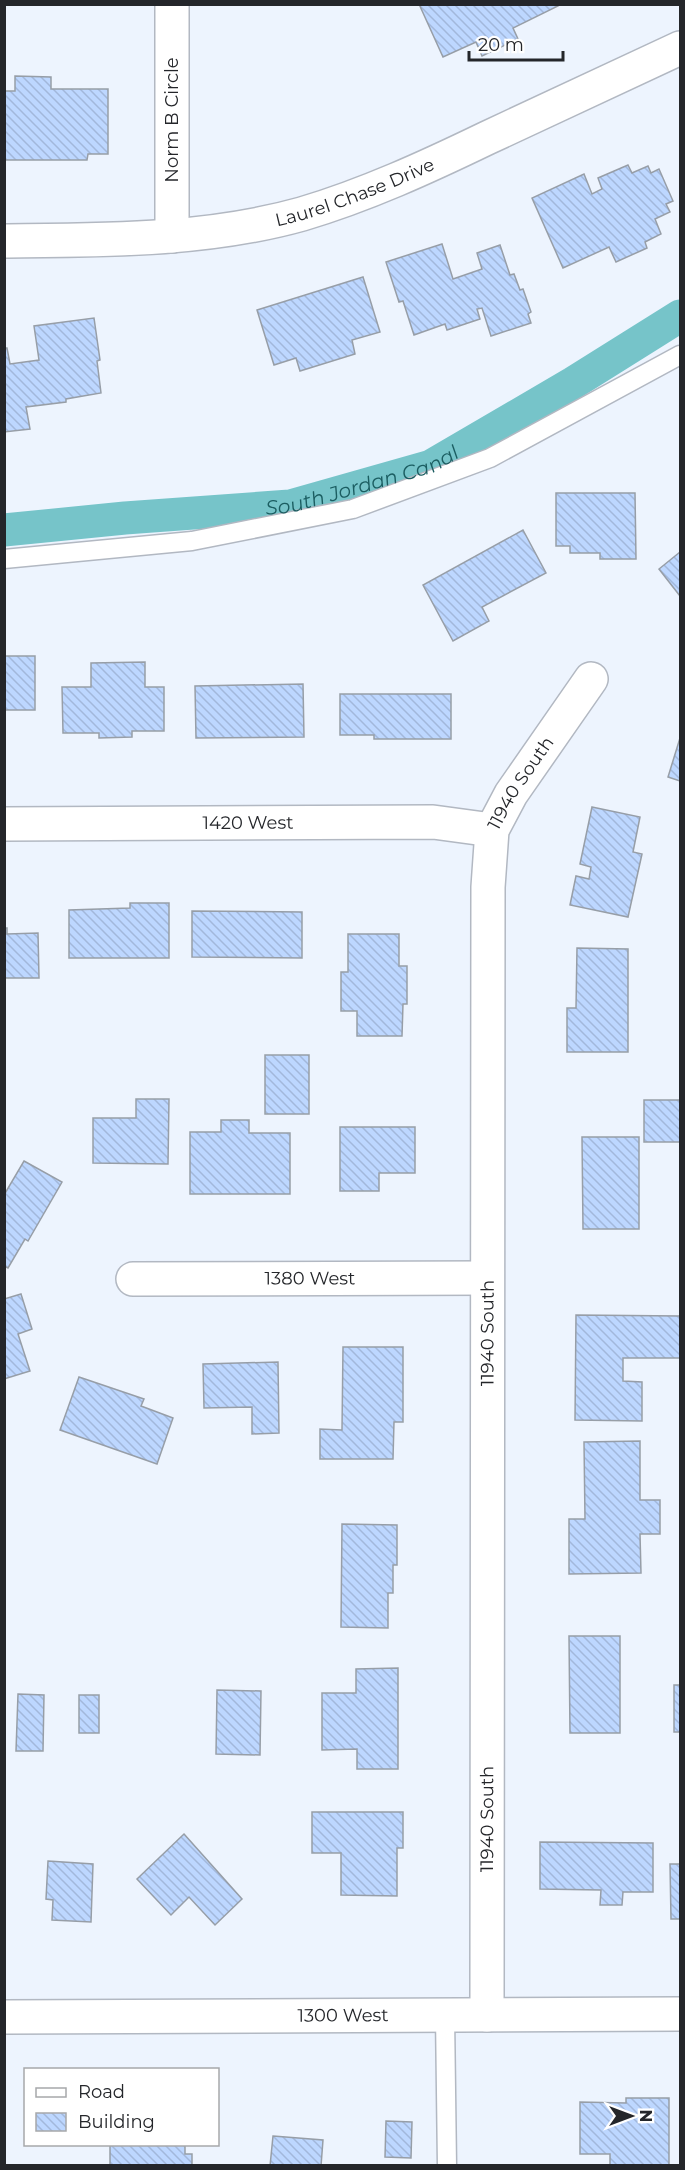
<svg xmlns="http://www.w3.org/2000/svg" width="685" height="2170" font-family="Montserrat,sans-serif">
  <defs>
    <pattern id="building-back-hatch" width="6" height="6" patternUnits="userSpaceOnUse" patternTransform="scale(1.5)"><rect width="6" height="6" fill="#bdd7ff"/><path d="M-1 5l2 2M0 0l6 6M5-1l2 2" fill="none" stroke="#a2b8db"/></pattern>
  </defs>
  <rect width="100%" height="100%" fill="#edf4fe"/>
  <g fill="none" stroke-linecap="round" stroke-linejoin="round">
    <path stroke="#76c4c9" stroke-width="33" id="s1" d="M4,530L125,518L290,506L431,466L573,383L680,316"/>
  </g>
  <g fill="url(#building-back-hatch)" stroke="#979ea7" stroke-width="1.5">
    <polygon points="419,4 557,4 558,6 513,28 518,39 482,56 476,42 443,57"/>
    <polygon points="15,76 51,77 51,89 108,89 108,154 88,154 87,160 4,160 4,91 15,91"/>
    <polygon points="628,165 632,173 648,166 651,173 659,169 673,201 666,204 670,212 655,219 661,234 645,242 647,248 616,262 609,247 563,268 532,198 584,174 592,194 602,189 598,178"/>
    <polygon points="442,244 453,279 482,269 477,253 500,245 510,275 514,274 520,290 523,289 531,312 528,314 531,323 491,336 482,308 477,309 480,319 447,330 445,324 414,335 403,301 399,302 386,262"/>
    <polygon points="363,277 380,332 352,340 355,354 300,371 296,358 274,365 257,310"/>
    <polygon points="94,318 100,360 97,361 101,393 66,399 66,402 26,407 30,429 4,432 4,348 7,348 10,364 39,360 34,326"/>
    <polygon points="556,493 635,493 636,559 600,559 600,553 570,553 570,546 556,546"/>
    <polygon points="523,530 546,573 482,607 489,621 453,641 423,585"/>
    <polygon points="680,552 680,596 659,569"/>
    <rect x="4" y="656" width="31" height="54"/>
    <polygon points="145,662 145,687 164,687 164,731 132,731 132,737 99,738 99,733 63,733 62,687 91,687 91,663"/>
    <polygon points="303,684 304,737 196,738 195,686"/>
    <polygon points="340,694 451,694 451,739 374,739 374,735 340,735"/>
    <polygon points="680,738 680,781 668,777"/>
    <polygon points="592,807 640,817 633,852 642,854 628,917 570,905 576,876 589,879 591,867 580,864"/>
    <polygon points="130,903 169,903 169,958 69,958 69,910 130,908"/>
    <polygon points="192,911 302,912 302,958 192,957"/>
    <polygon points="4,928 7,928 7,934 38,933 39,978 4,978"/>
    <polygon points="348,934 399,934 399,966 407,966 407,1004 403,1004 402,1036 357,1036 357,1011 341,1011 341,972 348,972"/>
    <polygon points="577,948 628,949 628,1052 567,1052 567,1008 576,1008"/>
    <rect x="265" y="1055" width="44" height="59"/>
    <polygon points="136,1099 169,1099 168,1164 93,1163 93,1118 136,1118"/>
    <rect x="644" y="1100" width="36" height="42"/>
    <polygon points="221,1120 249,1120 249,1133 290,1133 290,1194 190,1194 190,1132 221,1132"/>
    <polygon points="340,1127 415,1127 415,1173 379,1173 379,1191 340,1191"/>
    <polygon points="582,1137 639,1137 639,1229 583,1229"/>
    <polygon points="24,1161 62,1182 28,1241 25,1239 8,1268 4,1266 4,1195"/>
    <polygon points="21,1294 32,1329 18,1334 30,1371 4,1379 4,1299"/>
    <polygon points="576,1315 680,1316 680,1358 623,1358 623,1381 642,1382 642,1421 575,1420"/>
    <polygon points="343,1347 403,1347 403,1422 394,1422 393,1459 320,1459 320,1429 342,1430"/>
    <polygon points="278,1362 279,1433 252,1434 252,1407 204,1408 203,1364"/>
    <polygon points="79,1377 144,1399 141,1406 173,1418 157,1464 60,1430"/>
    <polygon points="640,1441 640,1500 660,1500 660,1534 640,1534 641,1573 569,1574 569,1519 585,1519 584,1442"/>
    <polygon points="342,1524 397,1525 397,1565 393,1565 393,1593 388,1593 388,1628 341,1627"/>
    <polygon points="569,1636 620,1636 620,1733 570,1733"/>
    <polygon points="398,1668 398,1769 357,1769 357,1749 322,1750 322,1693 356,1693 356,1669"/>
    <rect x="674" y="1685" width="6" height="47"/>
    <polygon points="217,1690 261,1691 260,1755 216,1754"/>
    <polygon points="18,1694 44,1695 43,1751 16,1751"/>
    <rect x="79" y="1695" width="20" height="38"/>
    <polygon points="312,1812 403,1812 403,1848 397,1848 397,1896 341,1895 341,1853 312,1853"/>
    <polygon points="184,1834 242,1899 215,1925 189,1897 171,1915 137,1879"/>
    <polygon points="540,1842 653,1843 653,1892 623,1892 622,1905 600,1905 601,1890 540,1889"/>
    <polygon points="48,1861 93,1864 91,1922 52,1920 53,1900 46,1899"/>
    <polygon points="670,1864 680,1864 680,1919 671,1919"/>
    <polygon points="626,2098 669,2098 669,2166 610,2166 610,2154 580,2154 580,2102 626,2103"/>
    <polygon points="386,2121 412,2122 411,2158 385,2157"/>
    <polygon points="273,2136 323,2140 321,2166 270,2166"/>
    <polygon points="110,2144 185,2144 185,2154 192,2154 192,2166 110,2166"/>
  </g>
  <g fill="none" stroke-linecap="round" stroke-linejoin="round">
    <g stroke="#b2b8c2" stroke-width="21">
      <g id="lane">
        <polyline points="4,559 192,541 353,509 490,458 680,355"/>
        <polyline points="445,2015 447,2166"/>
      </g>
    </g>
    <g stroke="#b2b8c2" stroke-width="36">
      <g id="street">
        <polyline points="172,4 172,236"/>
        <path id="s2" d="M4,241C103,240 206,241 302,214C366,195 427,167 487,138C552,108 616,78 680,48"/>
        <path id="s3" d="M4,824L433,822L492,830"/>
        <path id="s4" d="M133,1279L487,1278"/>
        <path id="s5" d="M487,2015L488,887L492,830L511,794L591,679"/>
      </g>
    </g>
    <g stroke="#b2b8c2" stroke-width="36">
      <g id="secondary">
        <path id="s6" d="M4,2017L680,2014"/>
      </g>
    </g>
    <use href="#lane" stroke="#fff" stroke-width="18"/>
    <use href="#street" stroke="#fff" stroke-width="33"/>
    <use href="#secondary" stroke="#fff" stroke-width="33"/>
  </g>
  <g text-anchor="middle" stroke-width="6" stroke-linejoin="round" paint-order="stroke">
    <g font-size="18" fill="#24262a" stroke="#fff">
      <text transform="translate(172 120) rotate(-90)" y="6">Norm B Circle</text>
      <text dy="6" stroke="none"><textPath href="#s2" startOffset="357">Laurel Chase Drive</textPath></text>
      <text dy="6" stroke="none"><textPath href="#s5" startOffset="1240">11940 South</textPath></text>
      <text dy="6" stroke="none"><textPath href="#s3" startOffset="244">1420 West</textPath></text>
      <text dy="6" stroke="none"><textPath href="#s4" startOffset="177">1380 West</textPath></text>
      <text dy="6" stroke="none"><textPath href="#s5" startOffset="682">11940 South</textPath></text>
      <text dy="6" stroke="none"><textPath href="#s5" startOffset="196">11940 South</textPath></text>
      <text dy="6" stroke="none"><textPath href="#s6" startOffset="339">1300 West</textPath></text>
    </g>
    <g font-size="20" font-style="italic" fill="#1b5d61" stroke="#fff">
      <text dy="7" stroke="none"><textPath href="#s1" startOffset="363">South Jordan Canal</textPath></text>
    </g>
  </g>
  <rect width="685" height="2170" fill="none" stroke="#24262a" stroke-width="12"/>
  <rect x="24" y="2068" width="195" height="78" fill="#ffffff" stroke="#a7a8aa" stroke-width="1.5"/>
  <rect x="36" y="2088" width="30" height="9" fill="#ffffff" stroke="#a7a8aa" stroke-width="1.5"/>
  <text x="78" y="2098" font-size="18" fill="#24262a">Road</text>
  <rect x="36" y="2113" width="30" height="18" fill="url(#building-back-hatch)" stroke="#a7a8aa" stroke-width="1.5"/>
  <text x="78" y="2128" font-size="18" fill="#24262a">Building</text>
  <g transform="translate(631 2116) rotate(90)" stroke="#ffffff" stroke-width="4.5" paint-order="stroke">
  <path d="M0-4.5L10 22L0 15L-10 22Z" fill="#24262a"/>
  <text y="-9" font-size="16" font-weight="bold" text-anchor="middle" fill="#24262a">N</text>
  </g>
  <path d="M469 51v9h94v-9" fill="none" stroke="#24262a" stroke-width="3"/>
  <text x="478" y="51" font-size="18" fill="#24262a" stroke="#ffffff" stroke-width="4.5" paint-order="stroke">20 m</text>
</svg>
